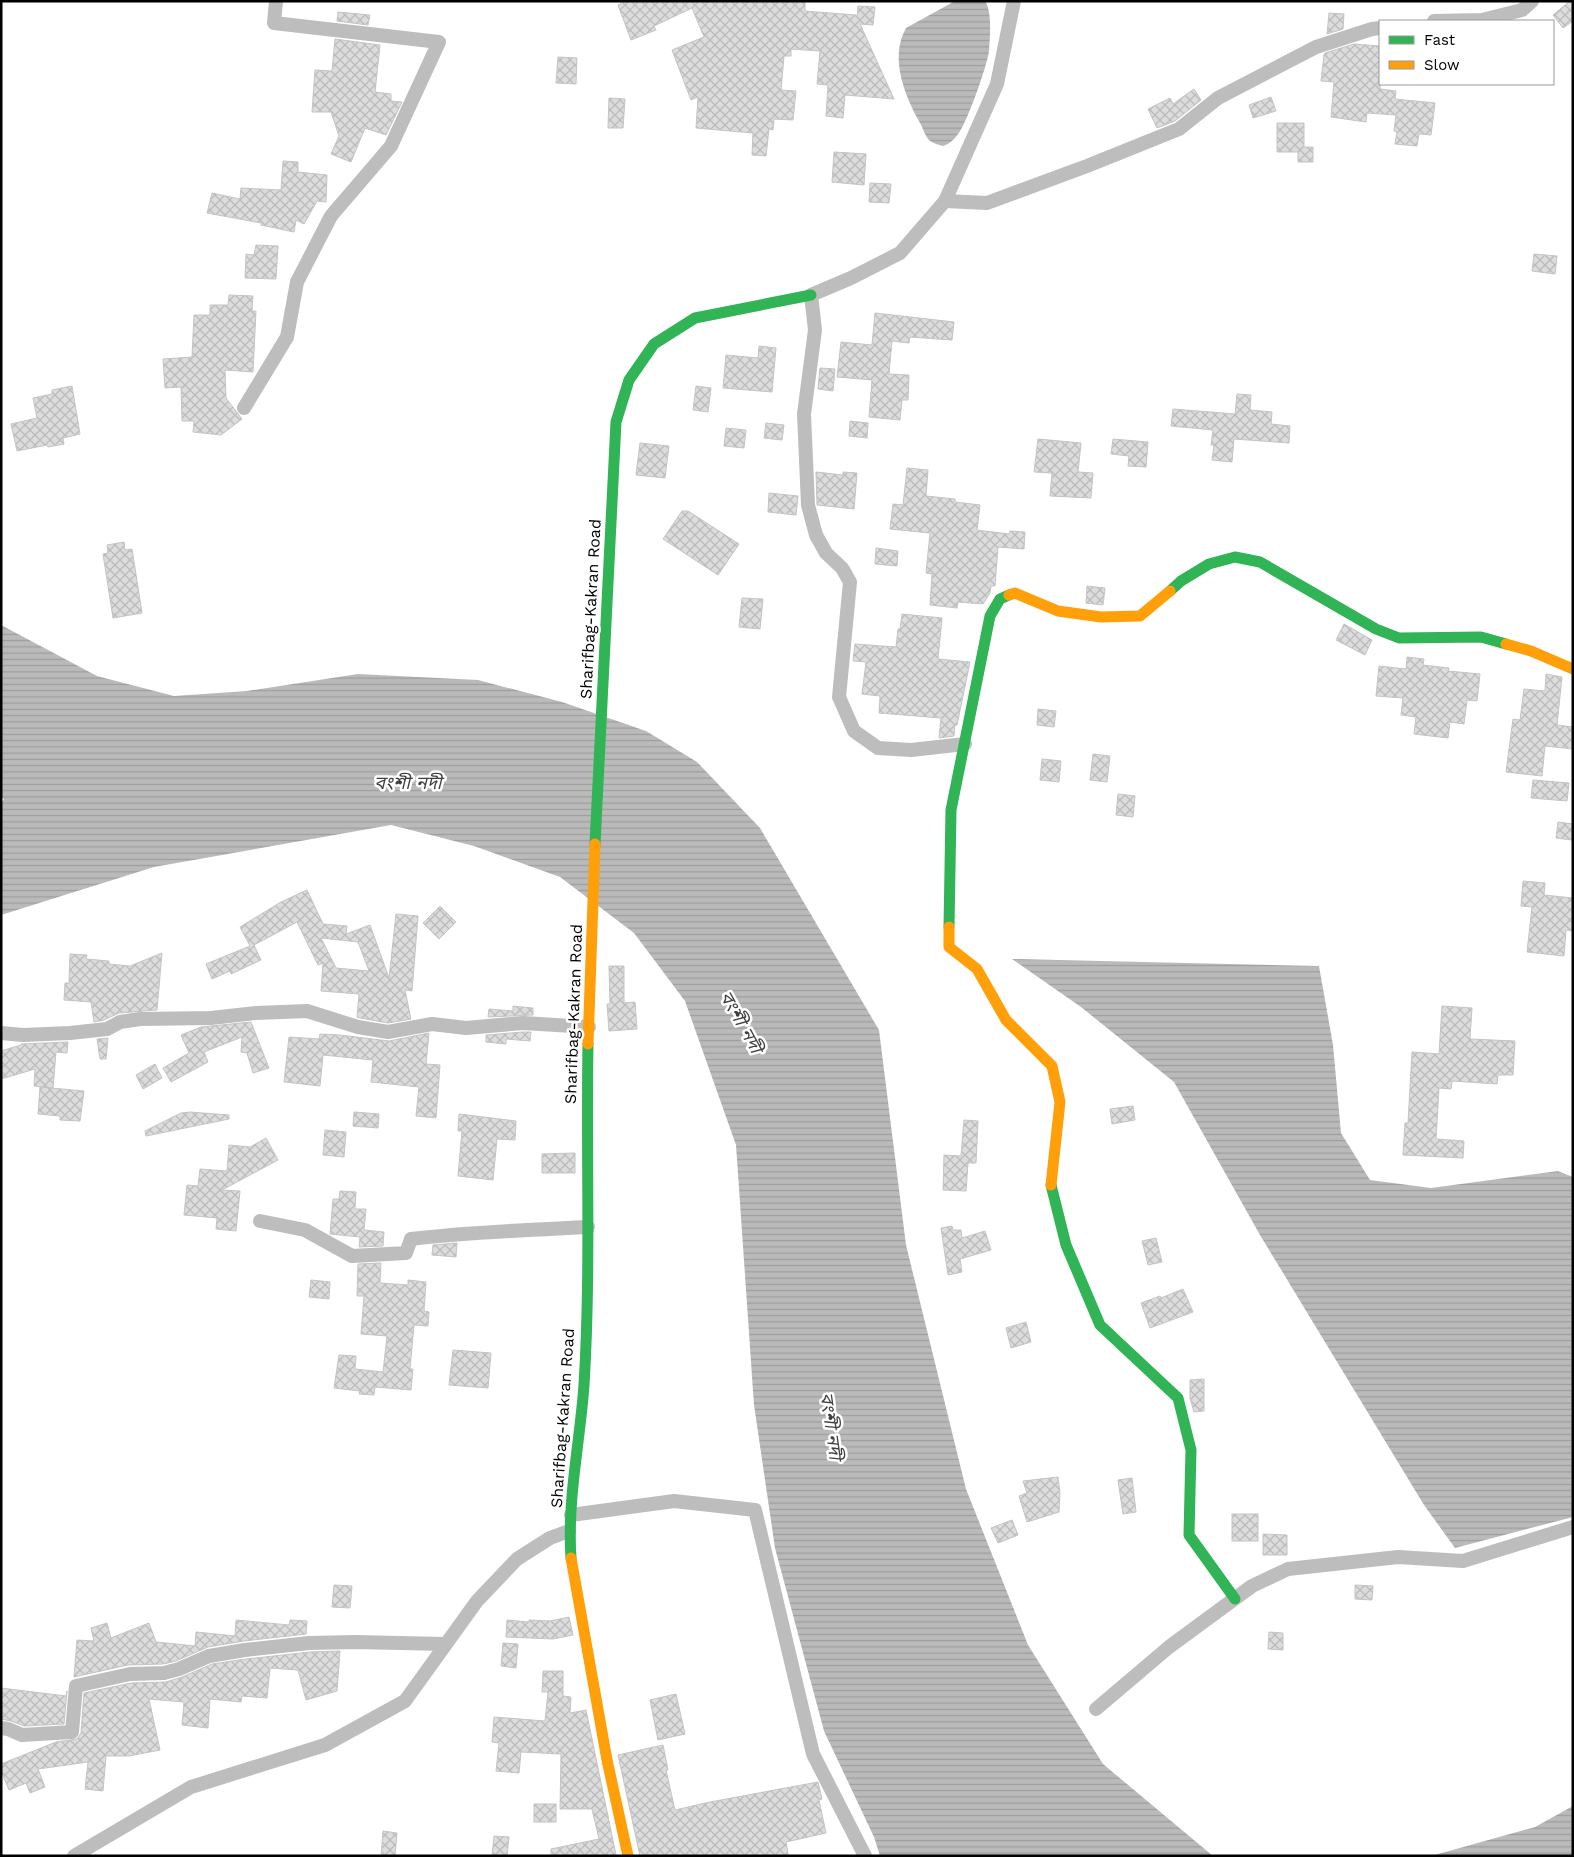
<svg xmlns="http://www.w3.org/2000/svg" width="1574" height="1857" font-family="'Work Sans','Noto Sans Bengali',sans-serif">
  <defs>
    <pattern id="water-rules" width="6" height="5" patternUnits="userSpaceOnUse" patternTransform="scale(1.25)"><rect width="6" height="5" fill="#bababa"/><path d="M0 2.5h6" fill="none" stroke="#9e9e9e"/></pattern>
    <pattern id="building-cross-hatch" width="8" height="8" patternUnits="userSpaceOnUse" patternTransform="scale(1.25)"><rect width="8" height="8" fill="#dcdcdc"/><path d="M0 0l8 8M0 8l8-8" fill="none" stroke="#bbb"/></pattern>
  </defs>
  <rect width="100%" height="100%" fill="#fff"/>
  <g fill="url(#water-rules)">
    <path d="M955,1L986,2C992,15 990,36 989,51C987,66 967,123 958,134C954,140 949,144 943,146C939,145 932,143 929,140C925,136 923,128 920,123C905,96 889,58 906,28Z"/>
    <polygon points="1,625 97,676 174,696 247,691 358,674 478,680 562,702 646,731 697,762 760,828 879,1030 906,1245 966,1489 1028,1645 1103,1764 1213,1856 880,1856 874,1837 824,1731 775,1548 754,1405 736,1145 685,1001 634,933 560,877 474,846 391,825 154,867 1,915 1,803 4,799 1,797"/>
    <polygon points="1012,959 1319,966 1333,1045 1341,1133 1370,1180 1431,1188 1558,1171 1573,1177 1573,1517 1455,1548 1424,1505 1260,1235 1174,1082 1081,1007"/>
    <polygon points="1573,1806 1573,1856 1431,1856 1535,1827"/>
  </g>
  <g fill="url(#building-cross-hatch)" stroke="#c4c4c4" fill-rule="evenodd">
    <polygon points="620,1 805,1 805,11 856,15 857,18 858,6 875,7 873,25 860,24 894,99 845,95 843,118 826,116 828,85 817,84 820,51 791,49 791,56 784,56 781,90 796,91 793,120 774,119 773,130 769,129 766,156 752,155 753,133 696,128 698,97 691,100 672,50 704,37 692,8 654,26 656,30 631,40 618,5 621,4"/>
    <polygon points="1570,1 1573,1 1573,21 1563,28 1553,15"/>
    <polygon points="338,12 370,15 368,25 337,21"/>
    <polygon points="1329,13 1344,14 1343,29 1327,34"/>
    <polygon points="335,39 380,45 375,92 391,94 391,101 402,102 386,135 365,128 351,162 331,154 339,136 331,112 312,112 315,70 332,71"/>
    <polygon points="1354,44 1380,46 1380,89 1396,91 1395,99 1435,103 1431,135 1419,134 1417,146 1395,144 1397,132 1394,131 1396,115 1367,113 1366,122 1331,117 1334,82 1321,81 1324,55 1325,53"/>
    <polygon points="558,57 577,58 576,84 556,83"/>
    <polygon points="1194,89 1201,100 1175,121 1157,128 1148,109 1170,98 1173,104"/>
    <polygon points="1271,97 1276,111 1253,118 1249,105"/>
    <polygon points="609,98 625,99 623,128 608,128"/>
    <polygon points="1277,123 1304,123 1304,147 1313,147 1313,162 1298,162 1298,152 1277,152"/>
    <polygon points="834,152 866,154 864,185 832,182"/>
    <polygon points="283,161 298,162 298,172 327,175 326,202 317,201 304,224 296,220 294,232 261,225 261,223 207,213 212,193 240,199 241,188 281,190"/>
    <polygon points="870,183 891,184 889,203 869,202"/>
    <polygon points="256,245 278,246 276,279 245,278 246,254 254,255"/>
    <polygon points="1534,254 1557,256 1555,274 1532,271"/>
    <polygon points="229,295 253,296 252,311 256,311 253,372 225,370 226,398 242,419 221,435 193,432 194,421 182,421 181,387 165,388 163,359 192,357 194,315 210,315 210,305 228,305"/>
    <polygon points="875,313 954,322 952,340 910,337 909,343 892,341 889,374 909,375 908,400 902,400 900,420 869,417 872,380 837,377 841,342 872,345"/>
    <polygon points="759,346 776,348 772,392 723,388 726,355 758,358"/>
    <polygon points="820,368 835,369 833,391 818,389"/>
    <polygon points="72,386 80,434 63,438 64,444 48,447 47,445 17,451 11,424 37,418 33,398 52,394 52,390"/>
    <polygon points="696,386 711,388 708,412 693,410"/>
    <polygon points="1237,394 1251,395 1250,410 1272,412 1271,424 1290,426 1289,443 1234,439 1232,462 1212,460 1214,445 1211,445 1213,430 1171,426 1173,409 1235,414"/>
    <polygon points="850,421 868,423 867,438 849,436"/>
    <polygon points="766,423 784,425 782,440 764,438"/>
    <polygon points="726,428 746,430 744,448 724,446"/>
    <polygon points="1038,439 1081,443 1078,472 1093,473 1091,498 1050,496 1052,473 1034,472"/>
    <polygon points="1113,439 1148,442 1146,467 1128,466 1129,456 1111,454"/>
    <polygon points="640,443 669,446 665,478 636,475"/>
    <polygon points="907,468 928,470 926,496 955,499 955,502 980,505 977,530 1009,534 1010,531 1025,532 1024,549 998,547 995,586 991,586 990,593 983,604 958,602 957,608 930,605 932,574 926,573 930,533 890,529 893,504 903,505"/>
    <polygon points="816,472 843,475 843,472 857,473 854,509 817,505"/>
    <polygon points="769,493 798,496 796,515 768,512"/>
    <polygon points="682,511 688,511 739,544 718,575 663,539"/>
    <polygon points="124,542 125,550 132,549 142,613 113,618 103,554 108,553 107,545"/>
    <polygon points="876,548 898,551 897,566 875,564"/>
    <polygon points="1087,586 1105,588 1103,605 1086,603"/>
    <polygon points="742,598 763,599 760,629 739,627"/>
    <polygon points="902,614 942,618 938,659 970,662 957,725 955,725 954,736 939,738 941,718 879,713 880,696 862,694 866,662 853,661 855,644 896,647 898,629 900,629"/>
    <polygon points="1344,624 1372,640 1365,655 1336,640"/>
    <polygon points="1407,657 1424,659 1423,665 1449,668 1448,671 1480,674 1477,701 1467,700 1464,724 1450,722 1448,738 1414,734 1416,717 1401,715 1403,698 1376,696 1379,666 1406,669"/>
    <polygon points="1546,674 1562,677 1557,725 1573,727 1573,749 1545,746 1542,776 1506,772 1513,719 1520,720 1524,689 1545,691"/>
    <polygon points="1038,709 1056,711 1054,727 1037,725"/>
    <polygon points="1093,754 1110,756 1107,782 1090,780"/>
    <polygon points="1042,759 1061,761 1059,782 1040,780"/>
    <polygon points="1533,780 1569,783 1567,801 1531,798"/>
    <polygon points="1118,794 1135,796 1133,817 1116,815"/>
    <polygon points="1558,822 1573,824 1572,840 1556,838"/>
    <polygon points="1523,881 1545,883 1544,895 1573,898 1573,931 1566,930 1564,956 1527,952 1532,907 1521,906"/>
    <path d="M307,890L323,924L347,926L346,934L370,925L389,978L396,914L418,916L412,991L405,990L411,1019L388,1023L360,1018L357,1017L359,994L321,991L323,963L318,965L297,922L254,945L261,960L231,974L230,971L212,979L206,964L250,946L240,927L281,902ZM321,938L358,942L369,971L336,968Z"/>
    <polygon points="440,906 456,922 439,939 423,923"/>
    <polygon points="162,953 157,1010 119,1013 104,1020 94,1022 91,1002 64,1000 65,983 69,983 70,954 87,955 86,959 109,961 109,964 130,966"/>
    <polygon points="609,966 624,966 624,1003 635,1002 637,1029 609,1031 607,1004 610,1004"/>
    <polygon points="513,1006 533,1008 533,1015 488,1017 489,1009 513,1011"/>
    <polygon points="1442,1006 1472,1008 1470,1039 1515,1041 1513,1075 1498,1075 1497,1084 1452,1081 1451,1089 1439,1088 1436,1139 1464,1141 1463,1158 1403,1155 1405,1123 1408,1123 1412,1052 1439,1054"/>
    <polygon points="251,1022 269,1068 253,1073 247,1053 241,1052 242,1037 204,1052 208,1062 171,1082 163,1068 189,1053 181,1035 201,1027"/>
    <polygon points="523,1032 531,1032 530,1041 506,1039 506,1044 486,1042 486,1035"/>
    <polygon points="429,1033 426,1064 440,1065 436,1118 416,1116 419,1087 371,1082 373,1060 323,1055 320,1086 284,1082 289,1037 319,1039 320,1034 340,1035 389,1041"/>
    <polygon points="108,1038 106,1059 100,1059 97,1039"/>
    <polygon points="68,1042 67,1053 56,1052 53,1088 34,1086 35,1069 1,1079 1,1051 21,1045 21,1044"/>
    <polygon points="155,1064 162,1078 143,1089 136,1075"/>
    <polygon points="40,1087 84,1091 80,1121 60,1120 60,1116 38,1114"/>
    <polygon points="1133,1106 1135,1120 1112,1124 1110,1109"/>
    <polygon points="190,1112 229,1115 229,1119 146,1136 145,1131 181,1113"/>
    <polygon points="354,1112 379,1114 378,1128 353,1126"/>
    <polygon points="459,1114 516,1121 515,1140 497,1139 493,1180 458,1176 462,1131 458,1131"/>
    <polygon points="964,1120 978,1121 976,1163 968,1163 966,1191 943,1190 944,1155 961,1156"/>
    <polygon points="325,1130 346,1132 344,1157 323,1155"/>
    <polygon points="266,1138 278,1160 222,1190 240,1191 236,1231 216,1229 217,1218 184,1215 187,1185 198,1186 200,1169 227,1171 229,1145 250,1147"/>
    <polygon points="575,1153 575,1173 542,1173 542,1154"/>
    <polygon points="340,1191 356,1192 355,1209 366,1209 364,1230 384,1232 383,1246 359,1247 360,1237 330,1234 333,1199 339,1199"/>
    <polygon points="952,1226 953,1230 961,1230 962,1238 985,1231 991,1250 960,1259 962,1272 948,1275 941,1228"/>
    <polygon points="1156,1238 1162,1262 1148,1265 1142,1241"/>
    <polygon points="457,1243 456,1257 432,1255 433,1245"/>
    <polygon points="381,1263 380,1283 408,1285 408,1280 426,1282 424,1311 429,1312 428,1326 414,1325 410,1369 413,1369 411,1390 375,1387 374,1395 359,1394 360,1391 334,1388 339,1355 356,1356 355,1369 383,1372 387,1336 361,1334 364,1296 357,1296 358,1264"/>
    <polygon points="311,1280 330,1282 329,1299 309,1297"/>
    <polygon points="1183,1289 1193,1312 1150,1328 1141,1303 1160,1296 1161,1298"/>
    <polygon points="1026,1322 1031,1342 1011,1348 1006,1328"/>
    <polygon points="453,1350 491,1353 488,1388 449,1385"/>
    <polygon points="1204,1379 1204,1411 1194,1412 1190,1398 1190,1380"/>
    <polygon points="1058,1477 1060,1493 1059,1512 1027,1522 1019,1496 1027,1493 1023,1481"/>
    <polygon points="1132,1478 1136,1512 1123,1514 1118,1480"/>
    <rect x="1232" y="1514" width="26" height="27"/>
    <polygon points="1012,1520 1018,1535 998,1543 991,1528"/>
    <polygon points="1263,1534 1287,1535 1287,1555 1263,1555"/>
    <polygon points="334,1585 352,1586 350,1608 332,1607"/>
    <polygon points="1355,1585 1373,1586 1372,1600 1355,1599"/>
    <polygon points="569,1617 573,1635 553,1639 506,1637 507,1620 529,1622 529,1620 550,1621"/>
    <polygon points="236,1620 289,1625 290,1620 307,1621 306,1634 244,1641 208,1647 176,1661 163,1664 128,1665 74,1677 77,1640 94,1641 91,1628 107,1623 111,1638 149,1623 156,1642 195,1646 196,1632 235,1636"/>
    <polygon points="1269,1632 1283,1633 1283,1650 1268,1649"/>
    <polygon points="503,1643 518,1644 516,1668 501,1666"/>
    <polygon points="340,1651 337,1691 306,1700 298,1670 270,1668 267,1698 242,1696 241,1702 210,1699 208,1728 182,1725 184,1702 149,1699 160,1750 129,1756 106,1756 103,1791 85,1789 88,1762 38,1769 45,1787 30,1793 26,1783 9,1790 1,1771 1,1764 56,1742 77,1739 81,1733 84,1693 131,1683 166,1682 182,1677 212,1664 246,1659 310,1652"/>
    <polygon points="543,1671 563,1671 563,1696 571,1697 570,1713 586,1710 616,1855 551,1856 551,1849 599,1839 592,1809 560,1809 561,1754 521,1752 519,1773 496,1771 499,1743 492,1742 494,1717 545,1721 548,1692 542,1692"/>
    <polygon points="1,1688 66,1696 67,1691 64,1724 24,1726 11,1721 1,1719"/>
    <polygon points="676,1694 685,1734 658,1740 650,1700"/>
    <polygon points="663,1745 668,1770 666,1770 675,1810 710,1802 818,1782 822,1799 819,1800 826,1833 786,1842 788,1854 780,1856 640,1856 618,1755"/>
    <rect x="534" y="1804" width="22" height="18"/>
    <polygon points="383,1831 397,1833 395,1856 381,1856"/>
    <polygon points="494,1836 509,1837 507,1856 492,1856"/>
  </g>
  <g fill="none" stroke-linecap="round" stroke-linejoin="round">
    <g stroke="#bdbdbd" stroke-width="14">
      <polyline points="1434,21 1482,20 1522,10 1532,1"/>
      <polyline points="945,201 987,203 1087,166 1179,129 1218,98 1316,47 1372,29 1380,28"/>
      <polyline points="244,408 287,337 297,282 331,216 391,146 439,42 274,23 276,1"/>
      <polyline points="965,744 911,750 878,748 854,731 839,697 850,582 842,568 826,553 816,535 808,505 804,414 815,330 811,295 851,278 900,253 945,201 997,84 1014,1"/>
      <polyline points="1,1033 23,1035 70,1033 107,1029 120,1022 140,1019 211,1018 256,1013 307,1011 358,1027 388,1032 432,1024 466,1028 523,1023 589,1027"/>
      <path d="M260,1221L305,1230L352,1256L406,1253L411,1239C470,1232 529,1230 588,1227"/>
      <polyline points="571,1515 674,1501 755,1510 813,1754 865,1856"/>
      <polyline points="1096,1709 1169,1647 1252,1586 1288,1569 1398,1557 1463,1561 1573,1527"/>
      <polyline points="1,1728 8,1729 22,1735 72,1732 76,1686 130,1674 164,1673 179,1669 209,1656 245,1650 309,1643 355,1642 445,1644"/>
      <polyline points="74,1856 191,1787 325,1745 405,1701 477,1601 517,1559 550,1538 569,1531"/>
    </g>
    <g stroke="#30b455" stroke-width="11">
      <polyline points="1170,591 1181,581 1209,564 1235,557 1260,562 1376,629 1399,638 1481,637 1506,644"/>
      <polyline points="595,844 616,422 629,380 654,344 695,318 811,295"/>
      <polyline points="949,927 951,810 990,616 1000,599 1009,595"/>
      <polyline points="1051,1185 1066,1245 1100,1325 1178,1398 1191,1450 1189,1535 1235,1599"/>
      <path d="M571,1558C567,1500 580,1442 584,1385C591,1271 586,1157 588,1044"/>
    </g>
    <g stroke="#ff9f0a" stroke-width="11">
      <polyline points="1009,595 1015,593 1058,611 1101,617 1140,616 1170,591"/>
      <polyline points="1506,644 1531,651 1573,669"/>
      <polyline points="949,927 949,947 977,969 1006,1020 1052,1066 1060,1102 1051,1185"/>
      <polyline points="588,1044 595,844"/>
      <polyline points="571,1558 607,1760 628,1856"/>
    </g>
  </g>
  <g text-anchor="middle" stroke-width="5" stroke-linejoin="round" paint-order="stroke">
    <g font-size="16" fill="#000" stroke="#fff">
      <text transform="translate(590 609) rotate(-87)" y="6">Sharifbag-Kakran Road</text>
      <text transform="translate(573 1014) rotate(-88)" y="6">Sharifbag-Kakran Road</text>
      <text transform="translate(562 1418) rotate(-86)" y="6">Sharifbag-Kakran Road</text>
    </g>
    <g font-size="18" font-style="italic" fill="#3e3e3e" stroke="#fff">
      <text x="408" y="789">বংশী নদী</text>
      <text transform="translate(741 1022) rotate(61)" y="6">বংশী নদী</text>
      <text transform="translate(831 1426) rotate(82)" y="6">বংশী নদী</text>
    </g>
  </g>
  <rect width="1574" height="1857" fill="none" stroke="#000000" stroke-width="5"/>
  <rect x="1379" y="20" width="175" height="65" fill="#ffffff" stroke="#999999"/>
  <rect x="1389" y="36" width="25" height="8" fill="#30b455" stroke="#999999"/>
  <text x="1424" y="45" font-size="15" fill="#000000">Fast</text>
  <rect x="1389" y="61" width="25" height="8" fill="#ff9f0a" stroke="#999999"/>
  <text x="1424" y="70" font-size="15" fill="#000000">Slow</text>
</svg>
